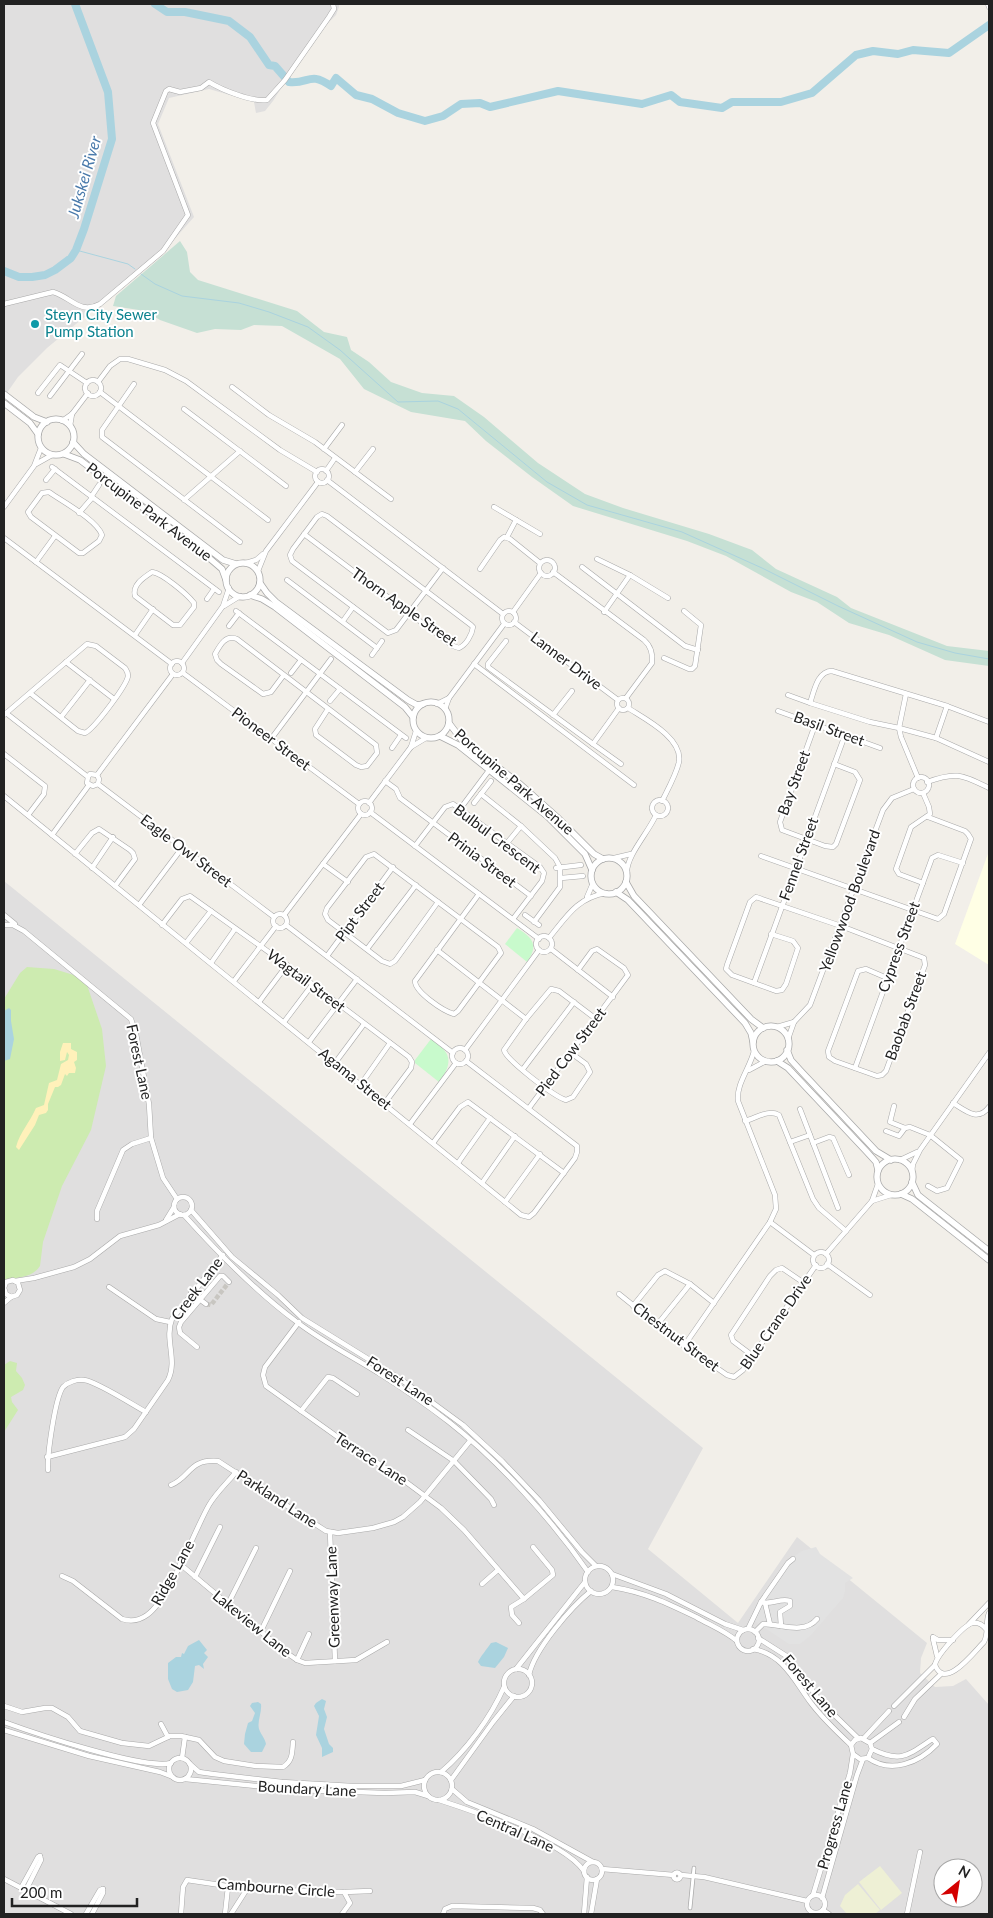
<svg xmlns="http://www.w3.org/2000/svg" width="993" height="1918" font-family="Lato,sans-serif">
  <rect width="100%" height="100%" fill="#f2efe9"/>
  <g fill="#e0dfdf" fill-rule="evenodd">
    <polygon points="4,4 339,4 339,7 336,15 313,38 273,101 265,111 256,113 254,102 209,89 169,98 158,124 194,217 163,252 47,348 18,377 4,397"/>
    <path d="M4,881L703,1448L648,1549L738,1623L797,1537L927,1643L921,1658L920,1673L935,1687L953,1686L966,1679L989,1705V1914H4ZM943,1868H973V1898H943Z"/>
  </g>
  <polygon fill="#ffffe5" points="989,851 989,965 955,944"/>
  <g fill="#eef0d5">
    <polygon points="880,1866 902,1893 881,1910 859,1882"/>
    <polygon points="858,1884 880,1910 875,1914 847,1914 840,1906 845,1895"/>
  </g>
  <g fill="#cdebb0">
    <path d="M27,967L54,969L77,976L87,985L102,1029L106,1066L91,1130L62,1186L43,1242L40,1266C31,1279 18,1276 5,1281H4V999L20,973Z"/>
    <polygon points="10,1361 17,1363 16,1371 22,1378 25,1385 23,1390 11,1397 12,1402 18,1410 4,1432 4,1365"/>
  </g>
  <polygon fill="#c6e0d4" points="180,241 187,252 190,272 198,280 297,311 324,332 347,337 351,350 369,362 391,382 422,393 454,396 484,417 538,463 585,494 623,508 709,534 752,550 776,569 837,597 851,608 947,646 989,651 989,666 945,660 889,635 849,623 817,602 791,592 726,556 687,541 573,506 532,477 486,441 465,421 411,412 364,389 340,359 282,326 254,325 241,330 215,329 197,333 160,320 145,311 113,306 116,296"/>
  <path fill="#fff1ba" d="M63,1043H71V1049L77,1052V1060L74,1062L76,1068L75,1073H69L67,1076L65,1074L61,1085L58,1087H55L48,1104V1110L46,1113L39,1115L35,1125L19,1150L16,1147C20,1132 30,1122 36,1108L44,1105L49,1083L57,1080L61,1064L68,1060L69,1055L67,1052L65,1060L60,1061V1052Z"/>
  <g fill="#c8facc">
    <path d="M517,928C533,938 539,945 527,962L505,944Z"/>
    <path d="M431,1039C451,1052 454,1062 439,1082L415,1063V1060Z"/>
  </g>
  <polygon fill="#e2e2e2" points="816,1547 820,1554 853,1578 845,1583 845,1591 843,1598 810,1636 800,1644 789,1644 753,1620 759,1602 786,1562 802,1551"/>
  <g fill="#aad3df">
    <polygon points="9,1008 11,1010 11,1021 14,1039 10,1059 4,1061 4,1011"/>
    <polygon points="199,1640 207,1650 204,1653 208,1657 203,1664 204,1669 199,1665 195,1666 193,1682 188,1690 177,1692 172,1689 168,1679 168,1663 176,1657 181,1657 182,1653 184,1654 188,1646"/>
    <path d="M496,1642L508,1648L504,1657L495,1668L481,1666L478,1662C480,1657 487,1649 491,1643Z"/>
    <polygon points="322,1699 326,1701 324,1709 327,1717 324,1729 329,1744 333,1748 333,1752 322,1757 322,1748 316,1735 319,1716 314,1706 316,1703"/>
    <path d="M258,1702L261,1704C262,1713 257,1721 259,1729C261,1735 265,1738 266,1744L262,1752H251L244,1744L245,1734L248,1723L252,1721L255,1713L250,1706L252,1703Z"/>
  </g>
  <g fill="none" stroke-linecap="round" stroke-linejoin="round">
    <g stroke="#aad3df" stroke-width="1">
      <polyline points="76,250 128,264 135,269"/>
      <polyline points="141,274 155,284 182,296 239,303 269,312 308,327 340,350 398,402 438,401 458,409 547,482 587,505 682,532 762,568 838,606 917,642 955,653 989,659"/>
    </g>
    <g stroke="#aad3df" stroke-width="8">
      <path d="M155,4L167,12H185L229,21L250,37L269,65L275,66L289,82C310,84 309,71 331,86L336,78L356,95L372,99L398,113L425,121L443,116L461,104L480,103L490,107L558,91L642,104L671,95L680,102L722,108L732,102H781L812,93L856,55L873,51L898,54L913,50L949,53L989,25"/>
      <polyline points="4,271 19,277 32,277 45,275 55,270 71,258 76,250 84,229 112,139 108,92 75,4"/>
    </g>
    <polyline stroke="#c8c6c1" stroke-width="4.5" stroke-dasharray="4.5 2" stroke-linecap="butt" points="206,1304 211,1305 229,1282"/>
    <g stroke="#a9a9a9" stroke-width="4.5">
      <polyline id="pedestrian" points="690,1908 694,1868"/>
    </g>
    <g stroke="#a9a9a9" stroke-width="5.5">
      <g id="minor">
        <polyline points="988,4 989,7"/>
        <path d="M4,304L53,292C71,297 80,315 100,304L163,251L188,215L153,123L166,91L169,89L180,92L201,88L209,82C222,90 252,102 267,100L285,80L329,17L334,9L333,4"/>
        <circle cx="93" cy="388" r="8"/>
        <polyline points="98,382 110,366 120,359 128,359 165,370 186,381 280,450 317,472"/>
        <polyline points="134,384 102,430 102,437 240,542"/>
        <polyline points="232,387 269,415 315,442 391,499"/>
        <polyline points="100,392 268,520"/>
        <polyline points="38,393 60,365 87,383"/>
        <polyline points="50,396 82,354"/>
        <polyline points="184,409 286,486"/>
        <polyline points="62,421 72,414 88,393"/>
        <polyline points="70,426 72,414"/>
        <polyline points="324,449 342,425"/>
        <polyline points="36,464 52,455"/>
        <polyline points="52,467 219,592"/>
        <circle cx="322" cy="476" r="7"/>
        <polyline points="326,471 335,458"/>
        <polyline points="355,472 373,449"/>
        <polyline points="46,480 55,469"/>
        <polyline points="327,480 503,614"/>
        <path d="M49,492C63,502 97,520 102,535L99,541L83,553H79L31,517L28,512L42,493Z"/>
        <polyline points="91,497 99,485"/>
        <polyline points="184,500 240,451"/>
        <polyline points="4,507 34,466 41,448"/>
        <polyline points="494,507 540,534"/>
        <polyline points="79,513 92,498"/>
        <path d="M304,534L453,646L459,648C466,645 472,635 473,627L471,625L327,516L322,514L317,517L293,549L290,555L292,561L388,633L396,630L443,568"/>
        <polyline points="507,537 516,520"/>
        <polyline points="4,538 172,664"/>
        <polyline points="597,559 630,575 668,598"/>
        <circle cx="547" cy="568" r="8"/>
        <polyline points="36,562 55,536"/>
        <polyline points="246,563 256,560 263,554"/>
        <polyline points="582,567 685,646 698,650"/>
        <polyline points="480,569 500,540 504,537 510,539 540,563"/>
        <polyline points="258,571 266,551 318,482"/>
        <path d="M152,572C162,573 187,594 194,603V607L180,625H173L135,596C132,585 143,578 152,572Z"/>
        <path d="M553,572L644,640C651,646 653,653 652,663L626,698"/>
        <polyline points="287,580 377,648"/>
        <polyline points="207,599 214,589"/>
        <polyline points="224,606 240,596"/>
        <circle cx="509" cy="618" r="7"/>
        <polyline points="236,611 406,738"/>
        <polyline points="513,612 541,573"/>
        <polyline points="604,612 630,575"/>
        <polyline points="343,621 353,607"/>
        <polyline points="514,622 618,700"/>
        <polyline points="229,626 239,613"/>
        <polyline points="135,635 153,609"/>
        <polyline points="506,641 488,664 488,667 593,744"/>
        <polyline points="372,655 382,641"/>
        <polyline points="664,658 689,669 692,669 695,666 701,625 684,611"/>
        <circle cx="177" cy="668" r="7"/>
        <polyline points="66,662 114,699"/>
        <polyline points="182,663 223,606 229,588"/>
        <polyline points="474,664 634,785"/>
        <polyline points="183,673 359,804"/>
        <polyline points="291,673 301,660"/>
        <path d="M283,676L271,692L263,694L221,664L217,660L215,654C220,645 226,634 237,639L376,745L377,753L367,766L361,767L356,765L316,735L315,729L328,709"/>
        <polyline points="906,694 899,728 901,737 918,778"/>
        <polyline points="788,695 810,703"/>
        <circle cx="623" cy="704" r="6"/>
        <polyline points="330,701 340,689"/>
        <polyline points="437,704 449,698"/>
        <polyline points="619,708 593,744 621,764"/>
        <path d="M628,708C645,719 683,738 679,762C676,775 668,789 662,801"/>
        <polyline points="445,709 449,698 504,624"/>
        <polyline points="778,711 880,748"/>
        <polyline points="6,713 88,777 87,783 93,786 98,784 99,779 97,775 90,774 88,777"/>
        <path d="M4,715L87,644L96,646L125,668C127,671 128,672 128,676C127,685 94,729 85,733L78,731L30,693"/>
        <polyline points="553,715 572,691"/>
        <polyline points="61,717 90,680"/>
        <path d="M989,722L947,706L832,671C817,671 814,692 810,703L870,722L899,728L936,738L989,762"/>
        <polyline points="815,725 780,822 782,830 825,846 833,847 836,844 860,780 855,772 834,764"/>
        <polyline points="936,738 947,706"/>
        <polyline points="271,739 331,659"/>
        <polyline points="411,747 426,738"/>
        <polyline points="392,748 401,735"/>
        <polyline points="4,754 45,786 44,794 28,815"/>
        <polyline points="97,775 173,674"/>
        <circle cx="921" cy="785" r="8"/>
        <polyline points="385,781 396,789 400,798 531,896"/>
        <path d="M927,782C957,771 962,775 989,788"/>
        <polyline points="98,784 274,917"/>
        <polyline points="923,793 929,807 930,814 911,827 896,869 899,874 923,883"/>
        <polyline points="481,794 521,826 555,858 560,867 560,887 534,922"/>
        <polyline points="4,796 521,1215 529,1217 534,1213 575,1158 577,1152 577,1146 466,1061"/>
        <circle cx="660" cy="808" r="8"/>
        <circle cx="365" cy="808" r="7"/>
        <polyline points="369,803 411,747 416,731"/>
        <polyline points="474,803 491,781"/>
        <polyline points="460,809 490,769"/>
        <polyline points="370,812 539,939"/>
        <polyline points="52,835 89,785"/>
        <polyline points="507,843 521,826"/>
        <polyline points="415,846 445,807 453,804 540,867 544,873 542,881 513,919"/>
        <polyline points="75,854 92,833 99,829 130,850 133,853 135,859 115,886"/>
        <polygon points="374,854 438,902 395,961 390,964 382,961 328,920 325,914 327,908 366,857"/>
        <polyline points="761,856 938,919 944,914 971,839 968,834 965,831 928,817"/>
        <polyline points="614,858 631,854"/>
        <polyline points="323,864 348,882"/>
        <polyline points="92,868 113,837"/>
        <polyline points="556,868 581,865"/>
        <path d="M627,872C627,855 648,833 656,815"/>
        <polyline points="561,878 583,876"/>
        <polyline points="587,897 593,883"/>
        <path d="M438,902L498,947L501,953L458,1011L454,1014C443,1011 415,992 415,981L479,894"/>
        <polyline points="139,905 182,848"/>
        <circle cx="280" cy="921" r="7"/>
        <polyline points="4,915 15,924"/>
        <polyline points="284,915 361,814"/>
        <polyline points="525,915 539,925"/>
        <polyline points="4,925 13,925 24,931 131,1019 136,1034 149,1104 151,1138 163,1178 177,1199"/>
        <polyline points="162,925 182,899 190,896 287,965 409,1057 412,1062 411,1068 384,1104"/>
        <polyline points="286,925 453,1053"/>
        <polyline points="771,934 793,941 798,948 786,984 782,990 776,991 732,975 726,969 727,965 750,902 756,897 841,926 924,958 925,965 886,1071 882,1075 877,1076 835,1061 829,1057 828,1051 858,971 866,969 887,978"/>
        <circle cx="544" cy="944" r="8"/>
        <path d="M549,938C567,916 577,898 606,893"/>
        <polyline points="186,943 211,911"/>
        <polyline points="367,949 416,885"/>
        <polyline points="551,949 613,997"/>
        <polyline points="437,950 526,1019"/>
        <polyline points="327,956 393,867"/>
        <polyline points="211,963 235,929"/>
        <polyline points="234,981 276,926"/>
        <polyline points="754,983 845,735"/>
        <polyline points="259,1002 287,965"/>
        <polyline points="284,1022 312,985"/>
        <polyline points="777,1027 794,1022 810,1005 883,810 892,798 914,789"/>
        <polyline points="788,1039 794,1022"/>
        <polyline points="309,1042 357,979"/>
        <circle cx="460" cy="1056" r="8"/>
        <polyline points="465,1050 539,950"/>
        <path d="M571,1053L586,1064L590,1072L573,1097L566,1100C555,1097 506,1060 504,1050L526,1019L551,989L559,991L596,1019"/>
        <polyline points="335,1063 364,1024"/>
        <polyline points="855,1068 932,858 938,855 963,863"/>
        <polyline points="523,1069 574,1002"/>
        <polyline points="749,1070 766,1061"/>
        <polyline points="361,1084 390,1043"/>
        <path d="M953,1103C966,1111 978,1122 989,1107"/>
        <polyline points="894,1106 890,1122 905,1128"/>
        <polyline points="529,1108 628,975 624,968 597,949 592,951 578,970"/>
        <polyline points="800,1109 838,1208"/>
        <path d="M745,1121C756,1118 769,1109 779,1115L813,1199L819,1208L846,1231"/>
        <polyline points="410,1124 456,1063"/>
        <polyline points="886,1131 899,1136 905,1128 910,1127 930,1135"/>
        <polyline points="790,1142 810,1135"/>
        <polyline points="433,1143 460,1107 468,1102 564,1173"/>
        <polyline points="813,1143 829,1137 833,1138 849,1175"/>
        <polyline points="900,1160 917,1152"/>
        <polyline points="458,1163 490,1118"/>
        <polyline points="912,1172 913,1164 920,1150 989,1053"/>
        <polyline points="482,1183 515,1136"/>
        <polyline points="928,1186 937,1191 947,1188 961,1160 930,1135"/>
        <circle cx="183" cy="1206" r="9"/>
        <polyline points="872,1201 891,1195"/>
        <polyline points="505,1202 540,1154"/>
        <polyline points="191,1210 232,1257 278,1295 302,1318 399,1378 463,1425 502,1461 539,1500 582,1552 596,1566"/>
        <path d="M184,1215C219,1254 255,1291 297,1322C323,1342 353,1357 380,1374C404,1389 427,1405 449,1422C499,1461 552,1520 588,1572"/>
        <polyline points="97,1219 97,1211 123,1150 132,1144 151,1138"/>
        <polyline points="166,1220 174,1207"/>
        <polyline points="770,1222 814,1255"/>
        <circle cx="821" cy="1260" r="8"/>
        <polyline points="826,1254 872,1201 878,1184"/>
        <polyline points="827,1264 870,1295"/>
        <polyline points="15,1281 34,1278 74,1267 90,1259 120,1236 159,1225 180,1214"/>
        <polyline points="109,1287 156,1319 170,1322"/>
        <polyline points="4,1288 6,1282 13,1280 18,1283 20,1290 17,1295 11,1297 6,1294 4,1288"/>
        <polyline points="191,1293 206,1304"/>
        <polyline points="619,1294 675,1339 727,1375 734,1377 743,1370 816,1265"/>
        <polyline points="4,1303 11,1297"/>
        <polyline points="633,1306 658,1275 665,1271 690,1284 714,1303"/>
        <polyline points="299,1322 265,1367 263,1375 266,1386 339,1438 402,1479 441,1508 464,1530 524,1599"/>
        <polyline points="657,1325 690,1284"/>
        <path d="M684,1346L770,1222L776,1209L775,1195L738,1101C736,1084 750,1068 754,1051"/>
        <polyline points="197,1347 180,1333 179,1327 181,1322 220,1276 223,1276 229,1282"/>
        <polyline points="753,1356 733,1341 731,1335 770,1276 776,1270 782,1268 804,1283"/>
        <polyline points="301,1411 328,1377 333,1378 357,1394"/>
        <polyline points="408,1430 454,1461 491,1499 494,1505"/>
        <path d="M47,1457L125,1437L134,1429L168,1380C178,1360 164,1339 172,1319L223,1255"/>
        <path d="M48,1470C47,1456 55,1398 63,1387C68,1382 77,1379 84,1380C96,1381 133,1405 146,1412"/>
        <path d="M171,1485C191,1477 188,1459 218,1461L326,1531L338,1533L373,1528L394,1522L403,1517L420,1502L470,1441"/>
        <polyline points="330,1532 335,1661"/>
        <polyline points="180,1564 284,1651 297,1660 305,1663 356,1660 387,1642"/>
        <circle cx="599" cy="1580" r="14"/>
        <polyline points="612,1574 666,1594 725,1624 743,1630"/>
        <path d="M62,1576L73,1581L122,1619C131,1622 140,1620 147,1615C170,1599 194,1531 209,1505C216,1493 227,1483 236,1472"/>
        <polyline points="195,1577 220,1527"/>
        <polyline points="482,1584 498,1570"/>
        <path d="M612,1587C644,1592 667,1603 696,1617C710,1625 725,1631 737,1641"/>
        <path d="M761,1602C771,1605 780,1598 790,1601V1606L780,1612L781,1626"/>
        <polyline points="765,1603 770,1624"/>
        <polyline points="228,1604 256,1548"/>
        <polyline points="519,1623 512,1615 511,1607 524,1599 553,1575 552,1570 533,1547"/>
        <polyline points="969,1624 989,1603"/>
        <polyline points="748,1629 761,1602 788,1563 793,1559"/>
        <path d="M986,1629C982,1624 978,1622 972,1623C963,1626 936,1656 935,1665C945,1691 974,1652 984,1642C989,1633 985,1623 989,1613"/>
        <circle cx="748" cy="1640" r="11"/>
        <polyline points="261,1631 290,1571"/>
        <path d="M755,1632L763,1624C780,1624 804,1635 817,1619"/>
        <polyline points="933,1637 938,1640 953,1640"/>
        <polyline points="758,1638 788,1657 820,1701 858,1738"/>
        <polyline points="933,1639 937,1656"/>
        <path d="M753,1649C783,1654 794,1680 811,1703C823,1719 837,1732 851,1745"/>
        <polyline points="297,1660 309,1634"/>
        <polyline points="516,1669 585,1582"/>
        <circle cx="518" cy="1683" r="14"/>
        <path d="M529,1675C534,1650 571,1607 591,1591"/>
        <path d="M4,1706L22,1712L45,1708H52L68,1717L80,1731L122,1743L149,1746L170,1736H181L199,1740L215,1757L224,1761L256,1766L283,1767C293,1761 292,1752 293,1742"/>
        <polyline points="894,1706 935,1665"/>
        <polyline points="904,1717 915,1699 941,1674"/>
        <path d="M4,1722C34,1733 144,1770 171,1763"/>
        <polyline points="161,1724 168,1737"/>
        <polyline points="4,1730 89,1756 160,1772 173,1777"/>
        <polyline points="864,1738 889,1711"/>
        <polyline points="870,1743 899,1722"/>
        <polyline points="182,1758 185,1737"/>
        <path d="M868,1758C891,1774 919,1763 937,1744L933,1739L931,1740C907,1756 900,1763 872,1749"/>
        <circle cx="180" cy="1769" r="11"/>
        <polyline points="190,1764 199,1772 213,1774 282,1782 352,1786 401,1786 425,1780"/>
        <path d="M441,1772C466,1751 491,1717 504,1687"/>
        <circle cx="438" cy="1786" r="14"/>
        <polyline points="185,1779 296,1790 385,1793 415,1792 428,1796"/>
        <polyline points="451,1780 493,1722 514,1696"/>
        <polyline points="452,1789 467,1802 533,1829 593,1862"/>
        <path d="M439,1800C476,1812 563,1841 584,1871"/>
        <circle cx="593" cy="1871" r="9"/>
        <polyline points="602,1869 674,1875"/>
        <circle cx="677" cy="1876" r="3.5"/>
        <polyline points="681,1875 704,1877 807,1901"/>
        <polyline points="4,1879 71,1914"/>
        <polyline points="21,1888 38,1857 40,1856"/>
        <polyline points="26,1890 41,1860 40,1856"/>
        <polyline points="344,1892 370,1891"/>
        <polyline points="813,1895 850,1773 853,1754 851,1745 855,1740 861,1738 870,1743 872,1749 868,1758 860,1759 853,1754"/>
        <circle cx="816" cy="1904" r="9"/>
        <polyline points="822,1898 857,1775 863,1759"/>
        <polyline points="823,1910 829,1914"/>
        <polyline points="86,1914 100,1890 103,1889"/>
        <polyline points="92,1914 103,1893 103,1889"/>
        <polyline points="181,1914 183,1887 187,1880 247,1889 344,1892 350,1903 342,1914"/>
        <polyline points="225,1914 228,1887"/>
        <polyline points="231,1914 247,1889"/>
        <polyline points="443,1914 445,1909 452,1906 533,1908 540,1910 543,1914"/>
        <polyline points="584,1914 587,1877"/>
        <polyline points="591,1914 597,1879"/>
        <polyline points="907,1914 920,1852"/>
      </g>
    </g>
    <g stroke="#a9a9a9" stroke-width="7">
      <g id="tertiary">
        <polyline points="4,394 34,417 47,422"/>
        <polyline points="4,403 30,423 38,434"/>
        <circle cx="56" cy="437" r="18"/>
        <polyline points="73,442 84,454 223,560 236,564"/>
        <polyline points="64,454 80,460 208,557 222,569 226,580"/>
        <circle cx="243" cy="580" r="17"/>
        <polyline points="260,583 267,593 276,602 408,700 417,705 423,704"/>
        <polyline points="250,595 262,599 275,607 405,707 413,717"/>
        <circle cx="431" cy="720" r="18"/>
        <polyline points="449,723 461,739 520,784 557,817 594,854 603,859"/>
        <polyline points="440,736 458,745 547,816 585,854 592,870"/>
        <circle cx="609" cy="876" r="18"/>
        <polyline points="626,882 634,896 751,1019 763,1028"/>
        <polyline points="616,892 628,900 745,1023 751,1033 753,1042"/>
        <circle cx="771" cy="1044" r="18"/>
        <polyline points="787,1050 791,1060 801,1071 876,1151 891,1160"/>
        <polyline points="777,1061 788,1068 867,1152 876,1162 878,1170"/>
        <circle cx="895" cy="1177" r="18"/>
        <polyline points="912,1182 918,1195 989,1251"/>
        <polyline points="901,1194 912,1199 989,1260"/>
      </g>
    </g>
    <use href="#pedestrian" stroke="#fff" stroke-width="3"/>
    <use href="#minor" stroke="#fff" stroke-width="4.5"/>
    <use href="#tertiary" stroke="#fff" stroke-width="5.5"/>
  </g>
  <circle fill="#0f9aa8" stroke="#fff" stroke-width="2" cx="35" cy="324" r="5"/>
  <g text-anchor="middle" stroke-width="4" stroke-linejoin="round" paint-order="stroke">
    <g font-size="15" fill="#0d838f" stroke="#fff" text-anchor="start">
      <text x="45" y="320">Steyn City Sewer<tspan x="45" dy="17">Pump Station</tspan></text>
    </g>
    <g font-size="15" fill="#222" stroke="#fff">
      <text transform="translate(149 512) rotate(37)" y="5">Porcupine Park Avenue</text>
      <text transform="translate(404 607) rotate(35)" y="5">Thorn Apple Street</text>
      <text transform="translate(566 661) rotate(37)" y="5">Lanner Drive</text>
      <text transform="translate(829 729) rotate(20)" y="5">Basil Street</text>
      <text transform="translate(271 739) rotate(37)" y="5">Pioneer Street</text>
      <text transform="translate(514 782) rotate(41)" y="5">Porcupine Park Avenue</text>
      <text transform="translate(794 783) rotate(-70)" y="5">Bay Street</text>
      <text transform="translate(497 839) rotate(37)" y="5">Bulbul Crescent</text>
      <text transform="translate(186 851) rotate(37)" y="5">Eagle Owl Street</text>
      <text transform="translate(799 859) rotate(-70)" y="5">Fennel Street</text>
      <text transform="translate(482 860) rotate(37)" y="5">Prinia Street</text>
      <text transform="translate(850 901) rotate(-70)" y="5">Yellowwood Boulevard</text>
      <text transform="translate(360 912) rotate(-53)" y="5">Pipt Street</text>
      <text transform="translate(899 947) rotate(-70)" y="5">Cypress Street</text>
      <text transform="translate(306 981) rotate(37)" y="5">Wagtail Street</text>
      <text transform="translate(906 1016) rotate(-70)" y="5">Baobab Street</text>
      <text transform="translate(571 1052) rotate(-53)" y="5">Pied Cow Street</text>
      <text transform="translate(139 1062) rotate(78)" y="5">Forest Lane</text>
      <text transform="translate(355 1079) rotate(39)" y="5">Agama Street</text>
      <text transform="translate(197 1289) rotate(-53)" y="5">Creek Lane</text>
      <text transform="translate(776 1322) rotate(-55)" y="5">Blue Crane Drive</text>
      <text transform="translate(676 1337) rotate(37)" y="5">Chestnut Street</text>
      <text transform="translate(400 1381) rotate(33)" y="5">Forest Lane</text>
      <text transform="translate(371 1459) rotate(33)" y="5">Terrace Lane</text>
      <text transform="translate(277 1499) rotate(33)" y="5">Parkland Lane</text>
      <text transform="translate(173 1573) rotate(-61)" y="5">Ridge Lane</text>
      <text transform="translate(333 1597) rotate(-92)" y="5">Greenway Lane</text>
      <text transform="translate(252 1624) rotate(39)" y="5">Lakeview Lane</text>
      <text transform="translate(810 1686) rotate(50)" y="5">Forest Lane</text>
      <text transform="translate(307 1789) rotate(3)" y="5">Boundary Lane</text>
      <text transform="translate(835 1825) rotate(-74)" y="5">Progress Lane</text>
      <text transform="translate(515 1831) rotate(24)" y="5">Central Lane</text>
      <text transform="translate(276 1888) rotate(4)" y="5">Cambourne Circle</text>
    </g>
    <g font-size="16" font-style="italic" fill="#4a7aab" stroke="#fff">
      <text transform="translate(84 177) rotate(-74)" y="6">Jukskei River</text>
    </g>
  </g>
  <rect width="993" height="1918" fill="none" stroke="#222222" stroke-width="10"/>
  <g transform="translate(958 1883) rotate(30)"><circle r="24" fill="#ffffff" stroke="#a7a7a7"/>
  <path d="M0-4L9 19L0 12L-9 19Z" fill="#d40000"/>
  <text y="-8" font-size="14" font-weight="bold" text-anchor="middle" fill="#222222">N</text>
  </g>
  <path d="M12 1898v8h125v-8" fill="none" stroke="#222222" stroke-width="2.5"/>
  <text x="20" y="1898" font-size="15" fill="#222222" stroke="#ffffff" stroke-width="4" paint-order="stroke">200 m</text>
</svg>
